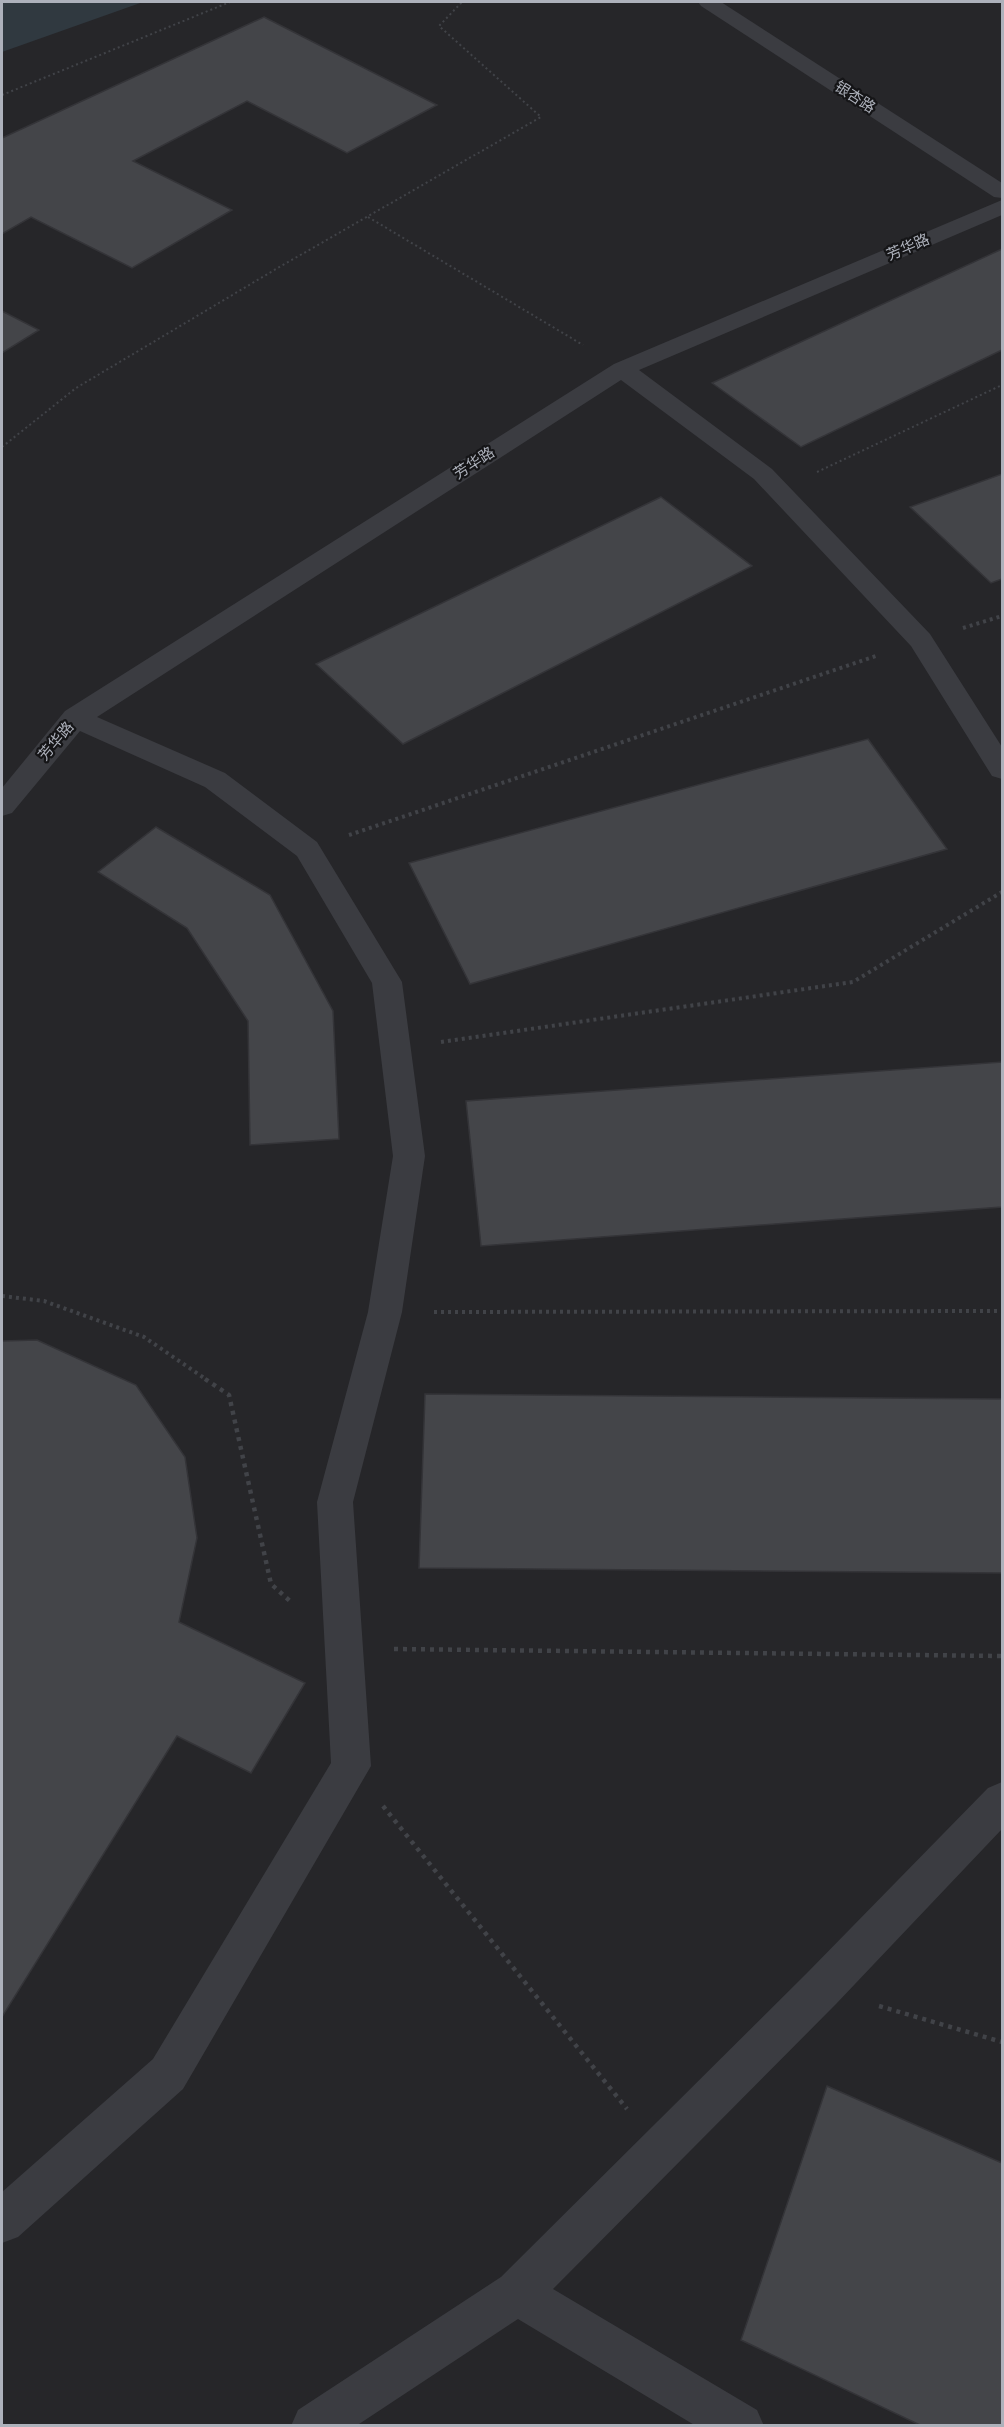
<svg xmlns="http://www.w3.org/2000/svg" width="1004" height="2427" font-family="Commissioner,'Noto Sans SC',sans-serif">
  <rect width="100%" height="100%" fill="#1a1a1c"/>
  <rect fill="#262629" x="2" y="2" width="1000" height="2423"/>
  <polygon fill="#303940" points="2,2 143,2 2,52"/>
  <g fill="#444549" stroke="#343438" stroke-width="1.5">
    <polygon points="264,17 437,105 347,153 247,101 133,161 232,210 132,268 31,217 2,234 2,138"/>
    <polygon points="1002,249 1002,350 801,447 712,383"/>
    <polygon points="2,311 39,330 2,353"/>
    <polygon points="1002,474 1002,579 991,583 910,507"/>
    <polygon points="661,497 752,566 403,744 316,664"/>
    <polygon points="868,739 947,849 470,984 409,863"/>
    <polygon points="156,827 270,895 333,1011 339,1139 250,1145 248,1021 187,928 98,872"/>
    <polygon points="1002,1062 1002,1207 481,1246 466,1101"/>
    <polygon points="37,1340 136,1385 185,1457 197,1538 179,1622 305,1683 251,1773 177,1736 2,2017 2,1341"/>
    <polygon points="425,1394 1002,1399 1002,1573 419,1568"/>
    <polygon points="827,2086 1002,2163 1002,2426 922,2426 741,2340"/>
  </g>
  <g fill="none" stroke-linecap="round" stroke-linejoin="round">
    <g stroke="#414348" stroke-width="2" stroke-dasharray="2 3" stroke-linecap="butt">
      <polyline points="2,95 230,2"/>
      <polyline points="368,217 583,345"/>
      <polyline points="2,447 76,388 276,269 541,117 439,26 462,2"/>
      <polyline points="817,472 1002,385"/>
    </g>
    <g stroke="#414348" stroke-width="4" stroke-dasharray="3 4" stroke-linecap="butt">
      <polyline points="963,628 1002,616"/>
      <polyline points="349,835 876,656"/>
      <polyline points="441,1042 853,982 1002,892"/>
      <polyline points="2,1296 44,1301 144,1337 207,1380"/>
      <polyline points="434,1312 1002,1311"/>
    </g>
    <g stroke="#414348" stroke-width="4.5" stroke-dasharray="4 5" stroke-linecap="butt">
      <polyline points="205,1379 229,1395 271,1584 290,1601"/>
      <polyline points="394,1649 1002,1656"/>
      <polyline points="383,1806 627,2109"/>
      <polyline points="879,2006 1002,2042"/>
    </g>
    <g fill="#3b3c41" fill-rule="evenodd">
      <polygon points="698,2 721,2 1002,183 1002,198 994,197 701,6"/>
      <polygon points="1002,200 1002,215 639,370 772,469 930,634 1002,747 1002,779 992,776 911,646 754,479 621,380 97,717 225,773 317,842 402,982 425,1156 402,1312 353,1502 371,1766 183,2089 18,2237 2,2243 2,2192 153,2059 331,1763 317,1502 368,1312 393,1156 372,983 297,856 205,787 80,731 12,813 2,816 2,788 65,711 614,364"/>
      <polygon points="1002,1782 1002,1829 836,2004 553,2289 757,2410 764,2426 696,2426 518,2319 356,2426 291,2426 298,2410 501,2277 806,1974 988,1788"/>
    </g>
  </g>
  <g text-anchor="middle" stroke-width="4.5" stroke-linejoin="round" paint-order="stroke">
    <g font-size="15" fill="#adb1bb" stroke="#151517">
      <text transform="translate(855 97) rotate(33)" y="5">银杏路</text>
      <text transform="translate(908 247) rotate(-23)" y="5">芳华路</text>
      <text transform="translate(474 463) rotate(-33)" y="5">芳华路</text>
      <text transform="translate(56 741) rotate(-50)" y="5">芳华路</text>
    </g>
  </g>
  <rect width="1004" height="2427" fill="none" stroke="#adb1bb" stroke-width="6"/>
</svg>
